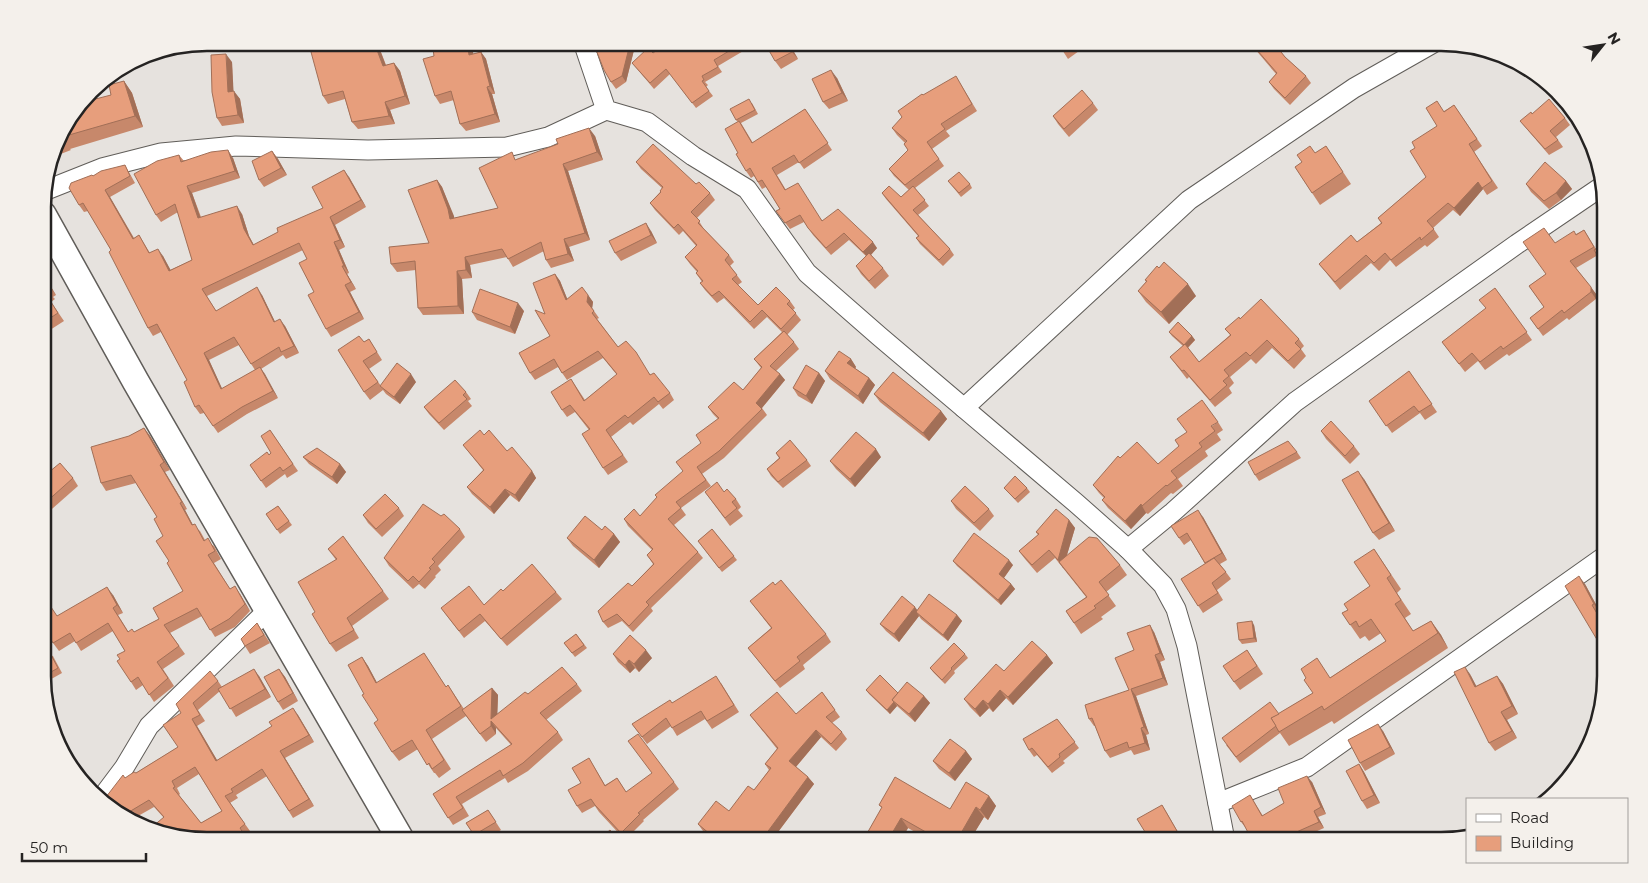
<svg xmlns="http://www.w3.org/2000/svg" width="1648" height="883" font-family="Montserrat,sans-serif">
  <rect width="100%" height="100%" fill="#e6e2de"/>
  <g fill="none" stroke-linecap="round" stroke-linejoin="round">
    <g stroke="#605d59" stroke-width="21">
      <g id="street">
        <polyline points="583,42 606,110 647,122 693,156 747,189 807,273 879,336 1076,503 1128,549 1163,585 1176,609 1187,646 1225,840"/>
        <polyline points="44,191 102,168 161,153 236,146 368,150 507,147 548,137 606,110"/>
        <polyline points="964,408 1189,200 1354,88 1435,42"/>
        <polyline points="1128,549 1173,512 1295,402 1517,244 1604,185"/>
        <polyline points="103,796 124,768 149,726 268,610"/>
        <polyline points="1218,803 1307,767 1605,556"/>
      </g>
    </g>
    <g stroke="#605d59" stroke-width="29">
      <polyline id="secondary" points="43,215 136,382 401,840"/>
    </g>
    <use href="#street" stroke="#fff" stroke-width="19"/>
    <use href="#secondary" stroke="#fff" stroke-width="26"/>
  </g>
  <g fill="#c7886b" fill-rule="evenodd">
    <polygon points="377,42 386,65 394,63 400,71 410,104 390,110 395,124 358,129 352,122 345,99 328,104 323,96"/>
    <polygon points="432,42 471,42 473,54 481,52 486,59 495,94 492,94 500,122 466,131 460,124 454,100 440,104 435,96 434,56"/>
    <polygon points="668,42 748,42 750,47 718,66 722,72 705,82 708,85 706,87 713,96 696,108 670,74 654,89 632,63 653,53"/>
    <polygon points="1057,42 1097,42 1092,46 1090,43 1068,59"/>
    <polygon points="1123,42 1140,42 1133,51"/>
    <polygon points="1249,42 1273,42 1285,57 1306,76 1311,83 1290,105 1274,89 1269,82 1276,74"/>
    <polygon points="1352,42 1359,42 1354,46"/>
    <polygon points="790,45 798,59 781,69 775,61"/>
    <polygon points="634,50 626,82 616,89 611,82"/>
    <polygon points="232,62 233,91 240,99 244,123 222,126 217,118"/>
    <polygon points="113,74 115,77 96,87 98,84"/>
    <polygon points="837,78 848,101 829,109 823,102"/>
    <polygon points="124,81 132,93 143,127 70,149 71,150 53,157 60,134 111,95"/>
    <polygon points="960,83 977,111 946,131 950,136 932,149 944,166 915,188 929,206 918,215 950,249 954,255 943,266 920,244 916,238 918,236 886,199 882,193 901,197 909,190 894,176 889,169 908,150 904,144 905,143 897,135 892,128"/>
    <polygon points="752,103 758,114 741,123 753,143 805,109 832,150 804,169 799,162 777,175 786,190 822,220 877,248 871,255 883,268 889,276 875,289 861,274 856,266 866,256 849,240 831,255 813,235 804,222 790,229 776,211 780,209 766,187 762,189 754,176 751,178 746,171 738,153 738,122 736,120"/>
    <polygon points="1093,103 1098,110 1069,137 1058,124 1053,116"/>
    <polygon points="1454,105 1482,146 1474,152 1498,188 1487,195 1483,189 1460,216 1453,210 1433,228 1439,237 1427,247 1425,245 1396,267 1390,260 1379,271 1371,263 1340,290 1319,264 1357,242 1381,223 1378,218 1426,177 1415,148 1437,126 1444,111"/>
    <polygon points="1532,114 1565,118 1570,125 1556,137 1563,147 1549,155 1525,127 1520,121"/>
    <polygon points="595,136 603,160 568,171 590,240 569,247 574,261 551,268 546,260 544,251 513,267 507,257 470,265 472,278 462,279 464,314 423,315 418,308 416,270 397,272 391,264 429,243 437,180 442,187 454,218 498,208 517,159"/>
    <polygon points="1326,146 1351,184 1320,205 1295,167"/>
    <polygon points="272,151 278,159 287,175 264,187 259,180"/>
    <path d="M179,155L184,161L233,158L240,178L192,193L201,217L242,214L249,236L254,245L323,208L349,177L366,207L335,225L345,247L339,250L349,273L347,274L356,289L350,292L364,319L331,337L326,329L314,292L307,259L303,250L207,296L216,311L262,295L275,322L285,326L299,353L286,359L283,355L261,369L278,398L247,414L218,433L204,413L200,414L195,407L187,380L161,332L153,336L148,328L111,250L88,211L84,212L79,205L93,176L125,165L135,183L110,197L134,238L139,235L150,253L163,256L170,270L192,260L178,212L161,222L156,215ZM239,345L255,370L222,389L209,360Z"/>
    <polygon points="636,162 696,184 710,193 715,200 697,218 704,229 729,255 734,262 730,266 742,282 738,285 758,305 790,301 795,308 793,310 801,320 787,335 794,342 799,349 776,371 780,374 785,380 762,408 767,415 724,458 702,474 711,486 681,508 686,515 674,525 698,552 703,558 651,608 653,611 633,632 622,621 608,628 603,622 632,586 653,564 647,555 652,550 628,526 624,519 640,516 683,472 701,443 718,419 713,414 708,407 743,390 761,368 754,359 782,332 767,317 754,329 724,298 717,303 705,290 700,283 702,282 696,273 697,272 690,264 685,257 696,246 683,231 679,235 655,210 650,203 660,192 662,188 641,169"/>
    <polygon points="948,181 970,184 972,188 961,197"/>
    <polygon points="1566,181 1572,189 1561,200 1549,209 1531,192 1526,184"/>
    <polygon points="1584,230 1596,249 1598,255 1576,268 1596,294 1596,299 1569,320 1567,318 1543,336 1530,318 1544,307 1529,286 1546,274 1555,243 1576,234"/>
    <polygon points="651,231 657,243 621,261 615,253"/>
    <polygon points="43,274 56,295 53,297 55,299 51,302 64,321 50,330 43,320"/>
    <polygon points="555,274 560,281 567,299 588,295 593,302 592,308 599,318 597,319 618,347 651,375 670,393 674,400 663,409 659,404 633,425 630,422 611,437 628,462 608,475 603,468 589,430 575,412 567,417 562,410 571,379 585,400 617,375 603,358 567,380 558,367 535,380 530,373 550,336 545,314"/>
    <polygon points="1145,280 1196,296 1169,324 1146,302 1138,291 1146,282"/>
    <polygon points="1495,288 1532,340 1509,356 1507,354 1485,370 1478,361 1465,372 1442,342 1485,309"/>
    <polygon points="524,311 515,334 477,320 472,312"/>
    <polygon points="1240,319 1299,339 1304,346 1301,349 1306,356 1294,369 1272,348 1256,364 1251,359 1230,377 1234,383 1229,388 1232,393 1215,407 1189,377 1187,379 1170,357 1183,346 1172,336 1169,332 1192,336 1195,340 1188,348 1199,362 1230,335 1225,329"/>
    <polygon points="359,336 364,342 369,339 382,360 369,369 381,386 416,382 400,404 386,394 383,390 370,400 364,392"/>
    <polygon points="851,359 856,367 855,368 869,378 875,385 863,404 830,379 825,371"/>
    <polygon points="1409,371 1437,412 1425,420 1420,413 1392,433 1369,401"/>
    <polygon points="819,373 825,381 812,404 798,396 793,388"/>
    <polygon points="466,392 471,399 468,401 472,406 444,430 429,414 424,407"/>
    <polygon points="874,394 941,411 947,419 929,441 880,402"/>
    <polygon points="1218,422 1223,430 1217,434 1221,440 1205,451 1208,456 1178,479 1183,486 1173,494 1171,493 1148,514 1146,513 1131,529 1108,508 1102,500 1104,498 1099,493 1093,485 1120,458 1158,464"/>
    <polygon points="144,428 150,436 170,470 165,472 187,509 185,510 193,525 200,531 205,540 214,546 221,559 214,563 230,589 240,594 250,611 235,627 215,637 202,616 170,633 185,654 163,669 174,686 154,702 143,685 136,690 131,682 120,659 125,651 113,631 81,651 75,641 59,651 53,643 57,616 113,595 123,613 118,615 128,631 134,632 159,619 183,591 169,561 163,536 157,517 136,483 106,491 101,483 129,436"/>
    <polygon points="270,430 298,471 287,478 285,474 266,488 250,465 271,453"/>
    <polygon points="1321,431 1354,446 1360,454 1350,464 1326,439"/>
    <polygon points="484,435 507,451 532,471 536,478 519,502 510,495 494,514 472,494 467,487 483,470 463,445"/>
    <polygon points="1297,452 1301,458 1259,481 1255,475"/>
    <polygon points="776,453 807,460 811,466 783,488 771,476 767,469 779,458"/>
    <polygon points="303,457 340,464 346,472 337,484 309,464"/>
    <polygon points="881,457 855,487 836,469 830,461"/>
    <polygon points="43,477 73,478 78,486 44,516"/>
    <polygon points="1364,479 1395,531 1379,540 1373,533"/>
    <polygon points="1004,488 1027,488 1030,492 1018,503"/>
    <polygon points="705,492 736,499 741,507 738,510 743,516 730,526"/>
    <polygon points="951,501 989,509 994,516 980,531 956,509"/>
    <polygon points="278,506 292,525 280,534 266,514"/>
    <polygon points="399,508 404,516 382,537 368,523 363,515"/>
    <polygon points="1203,517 1227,560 1220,564 1231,579 1217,590 1223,600 1203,613 1181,579 1205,564 1191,540 1184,545 1179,538"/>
    <polygon points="1069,520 1075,528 1067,555 1120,565 1127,575 1106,592 1116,606 1101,617 1103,619 1081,634 1066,611 1086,597 1055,558 1037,573 1025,559 1019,551 1038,535 1036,532"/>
    <polygon points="460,529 465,537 438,566 441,570 435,576 436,577 425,589 419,584 413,589 389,566 384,558"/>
    <polygon points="712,529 737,560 722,572 698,541"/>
    <polygon points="602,530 614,534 620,542 599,568 573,546 567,538"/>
    <polygon points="343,536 389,599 352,626 359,638 336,652 330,644 315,612 336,560 328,549"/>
    <polygon points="1374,549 1401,589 1397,593 1411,614 1405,618 1413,631 1431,621 1441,635 1448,648 1334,724 1332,721 1289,746 1280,733 1240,763 1226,745 1313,693 1331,677 1386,641 1381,633 1369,641 1365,636 1360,639 1342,613 1348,610 1370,586"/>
    <polygon points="953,561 1013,565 1004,578 1011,584 1015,589 1001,605 957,566"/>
    <polygon points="1585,584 1600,612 1597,613 1605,626 1605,654 1602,648"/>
    <polygon points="503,591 556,592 562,599 507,646 485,621 464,638 441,608 484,605"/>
    <polygon points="750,601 826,634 831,642 803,665 805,669 780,688 748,648 771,628"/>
    <polygon points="918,611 957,615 962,621 948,641 921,619 919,616 899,642 886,631 880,624"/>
    <polygon points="257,623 270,643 250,654 245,646"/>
    <polygon points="1254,625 1257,642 1242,644 1239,640"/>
    <polygon points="1154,632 1165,660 1160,662 1168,685 1136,696 1149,734 1146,735 1150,750 1134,755 1131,750 1110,758 1105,751 1095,726 1094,726 1089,719 1129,690 1134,650"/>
    <polygon points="576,634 587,648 575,657 564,643"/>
    <polygon points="1247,650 1263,674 1240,690 1234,682"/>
    <polygon points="44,653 53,656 62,673 46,682 44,679"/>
    <polygon points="424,653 446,687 448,685 464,709 492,688 498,695 497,714 528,694 577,684 582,691 546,720 558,732 563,740 528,771 508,783 505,778 462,804 469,816 453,825 433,794 511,745 496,728 496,734 486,742 466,716 432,739 451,769 439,778 435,773 434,773 418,749 399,761 392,752 378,720 364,694 362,657 368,666 377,683"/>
    <polygon points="613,654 652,658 639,672 635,668 630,673 618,662"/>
    <polygon points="965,654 968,658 954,671 955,673 945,684 933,672 930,668"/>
    <polygon points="1047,655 1053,663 1013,705 1006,698 993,712 989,708 980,717 970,707 964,699 1004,671"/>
    <polygon points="279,669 285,677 298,701 283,710 278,702"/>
    <polygon points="1470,674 1476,686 1497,676 1503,684 1518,714 1507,720 1517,738 1495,751 1489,743"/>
    <path d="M259,676L271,697L236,717L220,691L198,710L205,721L197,726L217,760L298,715L314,742L285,758L314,806L293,818L267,776L236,795L238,798L230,803L250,831L244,835L248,840H207L164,818L154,807L131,820L108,800L125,778L136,773L178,747L181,713L218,681L222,687ZM199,774L222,811L201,823L179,795L180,794L177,788Z"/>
    <polygon points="721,683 739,712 712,729 705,719 677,736 671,726 647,744 632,724 672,703"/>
    <polygon points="866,690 924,696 930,703 915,722 897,706 890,714 869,694"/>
    <polygon points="822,692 840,717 832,723 842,732 847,739 836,751 821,737 796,767 808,777 814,784 772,840 714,840 703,831 698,824 729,811 754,790 769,770 765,764 777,749 750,715 796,714"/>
    <polygon points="1057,719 1079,748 1063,761 1065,763 1052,773 1037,755 1034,757 1029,750"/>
    <polygon points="1383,731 1395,754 1365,771 1360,763"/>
    <polygon points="966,751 972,759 955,781 939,769 933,761"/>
    <polygon points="589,758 605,785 617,778 626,792 674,782 679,789 643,820 644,821 625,840 599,812 595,806 582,813 577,806"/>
    <polygon points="1359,764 1364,772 1380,803 1367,809 1362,801"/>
    <polygon points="1312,782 1326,814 1318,817 1324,828 1297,840 1252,840 1246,828 1241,822 1250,795 1263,816 1284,803"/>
    <polygon points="989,796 996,806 988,820 984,817 970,840 929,840 908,828 901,840 867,840 865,837 882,808 879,805 950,809"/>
    <polygon points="1162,805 1167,813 1182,839 1180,840 1150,840"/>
    <polygon points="488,810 501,830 484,840 477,840 466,823"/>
  </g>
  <g fill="#a26f57">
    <polygon points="374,42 377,42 389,74 383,66"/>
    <polygon points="467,42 471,42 475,62 469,55"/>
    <polygon points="629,42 630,42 634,50 626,82 622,76"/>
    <polygon points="787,42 790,45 798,59 792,52"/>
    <polygon points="1128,42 1140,42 1133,51 1127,43"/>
    <polygon points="1232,42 1239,42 1235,47"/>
    <polygon points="481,52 486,59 495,94 490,86"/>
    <polygon points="226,54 232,62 234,100 228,92"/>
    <polygon points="394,63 400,71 410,104 405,96"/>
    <polygon points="831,70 837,78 848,101 842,93"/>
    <polygon points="124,81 132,93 143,127 135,116"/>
    <polygon points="487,87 492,94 500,122 495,114"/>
    <polygon points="234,91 240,99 244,123 238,115"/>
    <polygon points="385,102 390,110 395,124 389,116"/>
    <polygon points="589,128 595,136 603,160 597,152"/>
    <polygon points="228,150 233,158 240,178 235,171"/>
    <polygon points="272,151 278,159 287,175 281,168"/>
    <polygon points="563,164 568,171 590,240 585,233"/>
    <polygon points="344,170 349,177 366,207 361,200"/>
    <polygon points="437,180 442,187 454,216 455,227 450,219"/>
    <polygon points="1566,181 1572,189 1561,200 1556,193"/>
    <polygon points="1478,182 1483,189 1460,216 1454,208"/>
    <polygon points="187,186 192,193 203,225 198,218"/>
    <polygon points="105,190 110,197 138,246 133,239"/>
    <polygon points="237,206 242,214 249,236 258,253 253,245 244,229"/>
    <polygon points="330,217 335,225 345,247 340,240"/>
    <polygon points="646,223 651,231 657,243 651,235"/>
    <polygon points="564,239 569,247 574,261 568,254"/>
    <polygon points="334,242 339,250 349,273 344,266"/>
    <polygon points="873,242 877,248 868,258 863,252"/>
    <polygon points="158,249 163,256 175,278 169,271"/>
    <polygon points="465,257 470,265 472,278 466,270"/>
    <polygon points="342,266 347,274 356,289 351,282"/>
    <polygon points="457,271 462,279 464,314 458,306"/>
    <polygon points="43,274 56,295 50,287 43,275"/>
    <polygon points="555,274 560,281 571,308 566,300"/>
    <polygon points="1188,284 1196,296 1169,324 1161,312"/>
    <polygon points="345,285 350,292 364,319 359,312"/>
    <polygon points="257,287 262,295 279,330 274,322"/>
    <polygon points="1591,287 1596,294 1596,299 1591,292"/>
    <polygon points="588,295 593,302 592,309 587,302"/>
    <polygon points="518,303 524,311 515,334 510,327"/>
    <polygon points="280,319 285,326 299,353 294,346"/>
    <polygon points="1192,336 1195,340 1186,349 1184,345"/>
    <polygon points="204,353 209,360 226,397 221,389"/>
    <polygon points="851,359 856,367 853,371 847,363"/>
    <polygon points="260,367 265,374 278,398 273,391"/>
    <polygon points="819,373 825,381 812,404 806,396"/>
    <polygon points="411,374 416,382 400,404 394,397"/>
    <polygon points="780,374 785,380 761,409 756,403"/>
    <polygon points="869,378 875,385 863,404 858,396"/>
    <polygon points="941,411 947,419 929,441 923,433"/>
    <polygon points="144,428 150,436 170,470 164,462"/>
    <polygon points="876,449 881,457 855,487 850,479"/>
    <polygon points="340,464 346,472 337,484 332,477"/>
    <polygon points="160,465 165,472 187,509 182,502"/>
    <polygon points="532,471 536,478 519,502 515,495"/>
    <polygon points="1358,471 1364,479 1395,531 1389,523"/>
    <polygon points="505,489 510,495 494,514 490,507"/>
    <polygon points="180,503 185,510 197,533 192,525"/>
    <polygon points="1141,504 1146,513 1131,529 1125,521"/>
    <polygon points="1198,510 1203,517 1227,560 1222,553"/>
    <polygon points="1069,520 1075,528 1063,568 1059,562 1063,568 1058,560"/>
    <polygon points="614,534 620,542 599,568 594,560"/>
    <polygon points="1009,560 1013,565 1003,579 999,574"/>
    <polygon points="1579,576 1585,584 1600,612 1594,604"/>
    <polygon points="1011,584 1015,589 1001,605 998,600"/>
    <polygon points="235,586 240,594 250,611 245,604"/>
    <polygon points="107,587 113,595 123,613 117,605"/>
    <polygon points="915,607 921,615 916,612 919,616 899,642 894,634"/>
    <polygon points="957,615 962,621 948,641 943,635"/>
    <polygon points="1252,621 1254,625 1257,642 1254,638"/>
    <polygon points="1431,621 1441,635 1448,648 1438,633"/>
    <polygon points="1150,625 1154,632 1165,660 1160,653"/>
    <polygon points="646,650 652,658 639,672 634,664"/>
    <polygon points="1047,655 1053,663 1013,705 1008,697"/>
    <polygon points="1155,655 1160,662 1168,685 1163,678"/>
    <polygon points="362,657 368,666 382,692 376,683"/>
    <polygon points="629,660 635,668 630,673 625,665"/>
    <polygon points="1465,667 1470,674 1481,695 1475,687"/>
    <polygon points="254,669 259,676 271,697 265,689"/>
    <polygon points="279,669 285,677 298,701 293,693"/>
    <polygon points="1497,676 1503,684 1518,714 1512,706"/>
    <polygon points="492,688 498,695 497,726 491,719"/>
    <polygon points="1131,689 1136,696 1149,734 1144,727"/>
    <polygon points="1000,690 1006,698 993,712 988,704"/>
    <polygon points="924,696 930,703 915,722 909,714"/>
    <polygon points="983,700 989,708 980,717 975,709"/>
    <polygon points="894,702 897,706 890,714 887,710"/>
    <polygon points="293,708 298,715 314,742 309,735"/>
    <polygon points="1501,712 1507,720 1517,738 1512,731"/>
    <polygon points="192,719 197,726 221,767 216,761"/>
    <polygon points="491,721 496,728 496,734 491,726"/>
    <polygon points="1378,724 1383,731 1395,754 1390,747"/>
    <polygon points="1141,728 1146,735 1150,750 1145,743"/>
    <polygon points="816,730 821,737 794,769 789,761"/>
    <polygon points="280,751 285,758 314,806 309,799"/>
    <polygon points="966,751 972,759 955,781 949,773"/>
    <polygon points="1359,764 1364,772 1380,803 1374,795"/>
    <polygon points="1307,776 1312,782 1326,814 1321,807"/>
    <polygon points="808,777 814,784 772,840 764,840 763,838"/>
    <polygon points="989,796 996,806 988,820 980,810"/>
    <polygon points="976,807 984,817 970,840 957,840"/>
    <polygon points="1314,811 1318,817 1324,828 1319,822"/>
    <polygon points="901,818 908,828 901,840 888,840"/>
    <polygon points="757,834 762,840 752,840"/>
  </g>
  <g fill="#e79e7c" stroke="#a26f57" fill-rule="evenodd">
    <polygon points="315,42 374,42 383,66 394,63 405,96 385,102 389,116 352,122 343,91 323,96 311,52 316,50"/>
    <polygon points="432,42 467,42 469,55 481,52 490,86 487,87 495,114 460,124 451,91 435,96 423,59 434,56"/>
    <polygon points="593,42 629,42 630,44 622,76 611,82 604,70"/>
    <polygon points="668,42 744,42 714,60 718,67 702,76 704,80 702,81 709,91 692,103 666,69 650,83 632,63 648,48 653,53"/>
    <polygon points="776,42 787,42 792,52 775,61 767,47"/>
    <polygon points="1057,42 1077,42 1064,52"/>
    <polygon points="1250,42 1273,42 1285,57 1306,76 1285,98 1269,82 1277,73"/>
    <polygon points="226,54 228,92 234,91 238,115 217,118 212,92 211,55"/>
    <polygon points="831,70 842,93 823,102 812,79"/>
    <polygon points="956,76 972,104 941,124 945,129 927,142 939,159 905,185 889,169 908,150 904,144 907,141 892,128 902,117 898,111 922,94 923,95"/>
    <polygon points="124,81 135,116 62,137 62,139 58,140 60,134 84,102 111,95 109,85"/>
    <polygon points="1082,90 1093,103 1064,129 1053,116"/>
    <polygon points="749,99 755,110 736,120 730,109"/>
    <polygon points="1549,99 1565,118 1550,131 1558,140 1545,149 1520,121 1531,112 1532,114"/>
    <polygon points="1437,101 1444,112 1454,105 1477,139 1469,144 1492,181 1482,188 1478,182 1454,208 1448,203 1427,221 1434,229 1421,240 1420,237 1391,260 1385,253 1374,263 1366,255 1335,282 1319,264 1351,235 1357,242 1382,223 1378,218 1426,177 1410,151 1415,148 1412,142 1437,126 1426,108"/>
    <polygon points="805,109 828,143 799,163 794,155 772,168 785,190 798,183 822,221 838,209 873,242 863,252 844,233 826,248 808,228 800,215 785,223 776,211 780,209 762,180 758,182 750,168 746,171 736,154 738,153 725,129 739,121 752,143"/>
    <polygon points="589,128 597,152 563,164 585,233 564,239 568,254 546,260 541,242 508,259 502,249 465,257 466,270 457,271 458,306 418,308 415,261 391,264 389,247 429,243 408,190 437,180 448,209 450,219 498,208 479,168 512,152 515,160 558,144 556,139"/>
    <polygon points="653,144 696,184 699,182 710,193 691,212 700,221 698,223 729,255 725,260 737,275 732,279 758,305 776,287 790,301 787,304 796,313 781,329 762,310 750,322 719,291 712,296 700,283 703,281 696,273 698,271 685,257 697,245 678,224 674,228 650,203 661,192 660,191 663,187 636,162"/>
    <polygon points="1310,146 1315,153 1326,146 1343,172 1312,193 1295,167 1302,162 1297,155"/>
    <polygon points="228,150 235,171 187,186 198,218 237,206 244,229 253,245 278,232 277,228 323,208 312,187 344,170 361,200 330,217 340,240 334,242 344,266 342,266 351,282 345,285 359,312 326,329 308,295 314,292 299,263 307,259 299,243 202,289 216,311 257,287 274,322 280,319 294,346 281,352 279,347 251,364 234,337 204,353 221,389 260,367 273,391 242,407 213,426 199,405 195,407 184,382 187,380 157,324 148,328 109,252 111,250 83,203 79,205 69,188 71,183 92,175 93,176 101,171 125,165 130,176 105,190 133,239 139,235 149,253 158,249 169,271 192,260 175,204 156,215 134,174 157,161 179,155 181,162 211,152"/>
    <polygon points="272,151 281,168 259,180 252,161"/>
    <polygon points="1545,162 1566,181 1556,193 1544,201 1526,184"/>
    <polygon points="959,172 970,184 959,193 948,181"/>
    <polygon points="889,186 901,197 913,186 925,200 913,210 950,249 939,260 916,238 919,236 882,193"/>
    <polygon points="646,223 651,235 615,253 609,241"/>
    <polygon points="1544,228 1555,243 1574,231 1576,235 1584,230 1594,247 1570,261 1591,287 1591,292 1564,313 1562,310 1538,329 1530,318 1544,307 1529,286 1546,274 1523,242"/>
    <polygon points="1604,244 1604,266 1594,250"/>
    <polygon points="869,253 883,268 869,281 856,266"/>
    <polygon points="1164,262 1188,284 1161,312 1138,291 1147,281 1145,280 1157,266 1159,268"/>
    <polygon points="555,274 566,300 582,287 588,295 587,302 594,311 592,313 618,347 626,341 636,352 650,375 654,373 670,393 658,402 654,397 628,418 625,415 606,430 623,455 603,468 582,434 590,429 570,405 562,410 551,392 571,379 584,401 617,374 598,351 562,373 554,359 530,373 519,353 550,336 535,310 545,314 533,283"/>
    <polygon points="43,275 50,287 48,289 50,291 46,294 58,313 44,322 43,320"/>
    <polygon points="1495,288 1527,332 1503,349 1501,346 1480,362 1472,353 1459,364 1442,342 1486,308 1479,300"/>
    <polygon points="480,289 518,303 510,327 472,312"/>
    <polygon points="1261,299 1299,339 1295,343 1301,349 1288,361 1267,340 1250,356 1246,352 1224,370 1229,376 1223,381 1227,385 1210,400 1184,370 1182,371 1170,357 1185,344 1199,362 1231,335 1225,329 1239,317 1240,319"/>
    <polygon points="1178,322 1192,336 1184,345 1169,332"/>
    <polygon points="784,331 794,342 770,366 780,374 756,403 762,409 719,451 697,467 706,480 676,502 681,508 668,519 698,552 646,602 649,605 629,626 617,614 603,622 598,611 628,583 632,586 654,564 647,555 653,549 624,519 634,509 640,516 657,497 655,495 683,471 676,462 701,443 696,435 719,418 708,407 734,382 743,390 762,367 754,359"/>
    <polygon points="359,336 364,342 369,339 377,352 363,361 378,382 364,392 338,350"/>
    <polygon points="839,351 851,359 847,363 869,378 858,396 825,371"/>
    <polygon points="397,363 411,374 394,397 380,386"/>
    <polygon points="806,365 819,373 806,396 793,388"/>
    <polygon points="1409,371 1432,404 1419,412 1414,406 1386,426 1369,401"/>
    <polygon points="893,372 941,411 923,433 874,394"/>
    <polygon points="455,380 466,392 463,395 467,399 439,423 424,407"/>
    <polygon points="1202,400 1218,422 1211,426 1215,431 1199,443 1202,447 1171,471 1177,478 1167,486 1166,485 1142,506 1141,504 1125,521 1102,500 1105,497 1093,485 1118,456 1120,458 1137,442 1158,464 1179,446 1175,440 1187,432 1177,419"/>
    <polygon points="1331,421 1354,446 1345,456 1321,431"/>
    <polygon points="144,428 164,462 160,465 182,502 180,503 192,525 195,524 204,541 208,538 215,551 208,555 230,589 235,586 245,604 229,619 210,630 197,608 164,625 179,646 157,662 168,678 149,695 138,677 131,682 117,661 120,659 117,655 125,651 108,623 76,643 70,633 53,643 44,628 44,611 51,607 57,616 107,587 117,605 113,608 128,632 132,629 134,632 159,619 153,608 183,591 167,563 169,561 156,541 163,536 154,519 157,517 131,475 101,483 91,447 129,436"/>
    <polygon points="270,430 293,464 283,471 280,467 261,481 250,465 267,452 269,455 271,453 261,436"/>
    <polygon points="480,430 484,435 489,430 507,451 512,447 532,471 515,495 505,489 490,507 467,487 484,470 463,445"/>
    <polygon points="856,432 876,449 850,479 830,461"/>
    <polygon points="790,440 807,460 778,482 767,469 780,458 776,453"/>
    <polygon points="1288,441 1297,452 1255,475 1248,462"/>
    <polygon points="317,448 340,464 332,477 303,457"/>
    <polygon points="60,463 73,478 44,504 43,477"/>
    <polygon points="1358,471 1389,523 1373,533 1342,480"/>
    <polygon points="1015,476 1027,488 1015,499 1004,488"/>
    <polygon points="717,482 724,492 727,489 736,499 732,502 737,508 725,518 705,492"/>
    <polygon points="965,486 989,509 974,523 951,501"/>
    <polygon points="385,494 399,508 376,529 363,515"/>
    <polygon points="423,504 441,516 444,514 460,529 432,559 435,562 429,568 431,569 419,582 413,576 408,581 384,558"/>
    <polygon points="278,506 289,521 277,530 266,514"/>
    <polygon points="1056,509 1069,520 1058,560 1049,550 1032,565 1019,551 1039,534 1036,532"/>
    <polygon points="1198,510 1222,553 1205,563 1187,533 1179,538 1171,526"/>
    <polygon points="585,516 602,530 605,526 614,534 594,560 567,538"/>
    <polygon points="712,529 734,556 719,568 698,541"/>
    <polygon points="974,533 1009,560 999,574 1011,584 998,600 953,561"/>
    <polygon points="343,536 383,591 347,618 354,630 330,644 312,614 315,612 298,582 337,559 328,549"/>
    <polygon points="1089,537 1097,538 1120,565 1099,582 1109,595 1094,606 1096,608 1074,623 1066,611 1087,597 1059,562"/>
    <polygon points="1374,549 1391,575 1387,578 1401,600 1395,604 1413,631 1431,621 1438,633 1324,710 1322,706 1279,732 1271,718 1313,693 1304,680 1306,678 1301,669 1317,658 1330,678 1386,641 1371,619 1359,627 1356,621 1350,625 1342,613 1348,610 1344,604 1370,586 1354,562"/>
    <polygon points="1214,558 1226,572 1212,583 1218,593 1198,606 1181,579"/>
    <polygon points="532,564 556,592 501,639 480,614 459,631 441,608 469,586 484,605 501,589 503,591"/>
    <polygon points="1579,576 1594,604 1592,605 1605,627 1605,646 1602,648 1565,586"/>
    <polygon points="781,580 826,634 797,657 800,661 775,681 748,648 772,628 750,601 773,582 775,585"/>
    <polygon points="929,594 957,615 943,635 916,612"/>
    <polygon points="902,596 915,607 894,634 880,624"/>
    <polygon points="1252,621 1254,638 1239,640 1237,623"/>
    <polygon points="257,623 264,635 245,646 241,639"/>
    <polygon points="1150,625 1160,653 1155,655 1163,678 1131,689 1144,727 1141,728 1145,743 1129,748 1127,742 1105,751 1092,718 1089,719 1085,705 1129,690 1115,658 1134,650 1127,633"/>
    <polygon points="576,634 584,645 572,653 564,643"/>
    <polygon points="630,635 646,650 634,664 629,660 625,665 613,654"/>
    <polygon points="1032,641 1047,655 1008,697 1000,690 988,704 983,700 975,709 964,699 996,664 1004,671"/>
    <polygon points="954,643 965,654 951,668 952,669 942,680 930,668"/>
    <polygon points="1247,650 1257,666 1234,682 1223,666"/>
    <polygon points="49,651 58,668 44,676 44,653"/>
    <polygon points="424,653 446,687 448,685 461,706 426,730 444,760 432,769 429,763 427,765 412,740 392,752 374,723 378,720 362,695 364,694 348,665 362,657 376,683"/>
    <polygon points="562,667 577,684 540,713 558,732 523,763 503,776 500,770 456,797 463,808 448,818 433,794 512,744 491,721 491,726 480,734 462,710 492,688 491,719 525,692 528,694"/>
    <polygon points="1465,667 1475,687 1497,676 1512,706 1501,712 1512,731 1489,743 1454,672"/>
    <polygon points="254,669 265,689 230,709 218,689"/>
    <polygon points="279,669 293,693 278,702 264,677"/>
    <path d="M210,671L218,681L193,703L200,715L192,719L216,761L272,726L269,722L293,708L309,735L280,751L309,799L289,811L262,769L231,789L233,792L225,796L245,824L240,828L247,839L244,840H207L152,827L164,817L149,800L124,815L108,800L106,797L123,775L125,778L134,772L136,773L178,747L163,725L181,713L176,704ZM195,767L222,811L201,823L173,788L175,787L172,781Z"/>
    <polygon points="880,675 898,693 892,700 894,702 887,710 866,690"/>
    <polygon points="716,676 734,705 707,721 701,711 672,728 666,718 642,737 632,724 670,700 672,703"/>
    <polygon points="907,682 924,696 909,714 892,700"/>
    <polygon points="777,692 796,714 822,692 835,710 826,717 842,732 831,744 816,730 789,761 808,777 763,838 757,834 752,840 717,840 698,824 716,801 729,811 748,786 754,790 771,768 765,764 778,748 750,715"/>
    <polygon points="1270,702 1279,714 1271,718 1276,726 1236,757 1222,738"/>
    <polygon points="1057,719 1075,742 1059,754 1060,757 1048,767 1032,748 1029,750 1023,739"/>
    <polygon points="1378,724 1390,747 1360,763 1348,740"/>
    <polygon points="638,734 674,782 638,813 640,814 621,833 595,805 591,799 577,806 568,790 581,783 572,768 589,758 605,786 617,778 626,792 652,773 628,741"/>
    <polygon points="950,739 966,751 949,773 933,761"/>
    <polygon points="1359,764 1374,795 1362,801 1346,771"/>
    <polygon points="1307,776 1321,807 1314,811 1319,822 1292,834 1295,840 1252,840 1242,821 1241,822 1232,806 1250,795 1262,816 1284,803 1278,788"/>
    <polygon points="895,777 950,809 966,782 989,796 980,810 976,807 957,840 940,840 901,818 888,840 871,840 865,837 882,807 879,805"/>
    <polygon points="1162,805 1177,831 1161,840 1150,840 1137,819"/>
    <polygon points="488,810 496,822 474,835 466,823"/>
    <polygon points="610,830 619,840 598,840"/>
  </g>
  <path d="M0 0H1648V883H0ZM207 51H1441A156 156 0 0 1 1597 207V676A156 156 0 0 1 1441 832H207A156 156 0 0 1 51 676V207A156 156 0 0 1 207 51Z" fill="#f4f0eb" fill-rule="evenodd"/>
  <path fill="none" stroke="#252322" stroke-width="2.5" d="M207 51H1441A156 156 0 0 1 1597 207V676A156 156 0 0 1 1441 832H207A156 156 0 0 1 51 676V207A156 156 0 0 1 207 51Z"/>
  <rect x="1466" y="798" width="162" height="65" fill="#f4f0eb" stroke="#a19e9b"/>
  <rect x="1476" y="814" width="25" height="8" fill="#ffffff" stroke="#a19e9b"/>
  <text x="1510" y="823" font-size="15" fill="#252322">Road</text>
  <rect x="1476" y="836" width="25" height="15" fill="#e79e7c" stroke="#a19e9b"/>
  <text x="1510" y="848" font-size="15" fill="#252322">Building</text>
  <g transform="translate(1603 45) rotate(60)" stroke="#f4f0eb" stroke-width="4" paint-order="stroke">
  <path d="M0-4L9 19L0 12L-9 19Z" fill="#252322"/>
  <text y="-8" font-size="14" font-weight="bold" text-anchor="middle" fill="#252322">N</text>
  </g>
  <path d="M22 853v8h124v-8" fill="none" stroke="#252322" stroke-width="2.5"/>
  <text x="30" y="853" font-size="15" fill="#252322" stroke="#f4f0eb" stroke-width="4" paint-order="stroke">50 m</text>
</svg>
